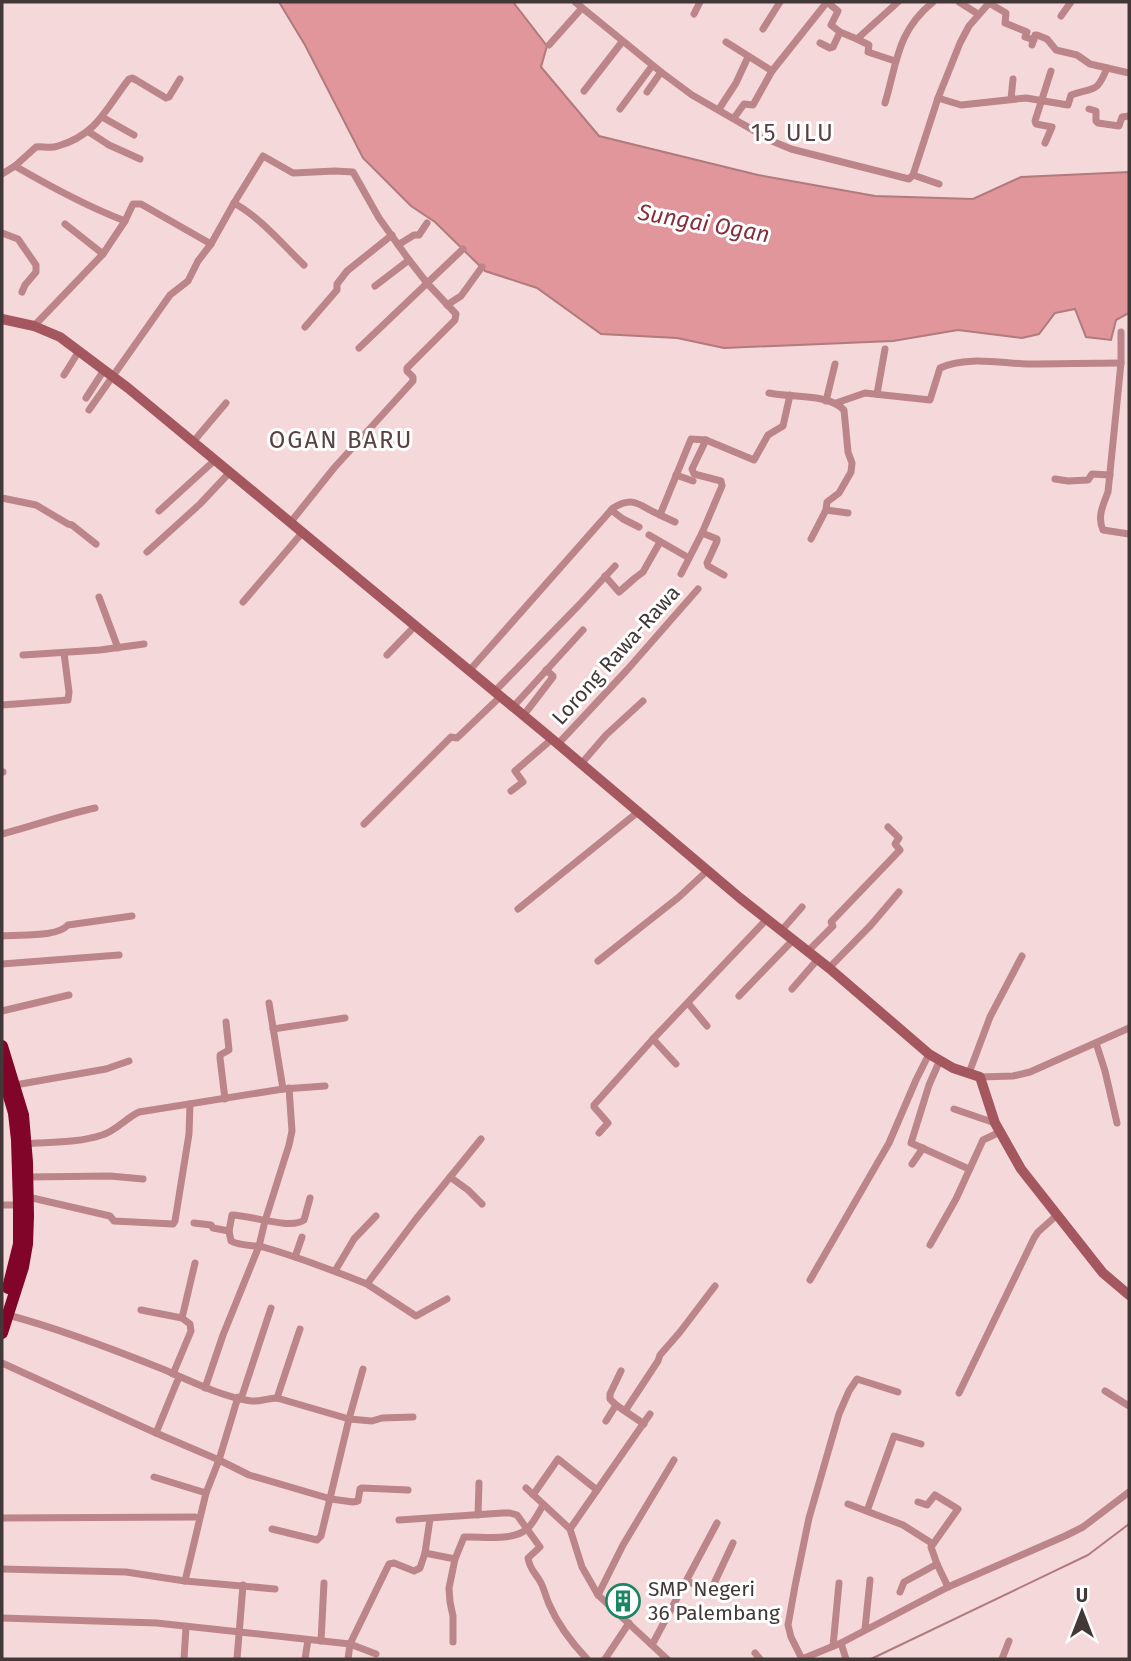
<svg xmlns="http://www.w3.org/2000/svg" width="1131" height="1661" font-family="'Fira Sans',sans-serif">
  <rect width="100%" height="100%" fill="#f5d9da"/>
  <polygon fill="#e0969b" stroke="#b17a7d" stroke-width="2" points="279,2 513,2 547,46 541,67 599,136 758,175 875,196 973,199 1021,177 1129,172 1129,313 1116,320 1111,340 1086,337 1075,309 1055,313 1039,334 1022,338 958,330 893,341 724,348 677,338 601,334 537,288 485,271 435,222 411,206 363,158 305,45"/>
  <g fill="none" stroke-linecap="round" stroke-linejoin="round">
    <polyline stroke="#b17a7d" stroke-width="2" points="871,1659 1088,1555 1129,1524"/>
    <g stroke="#bc8589" stroke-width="7">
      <polyline points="575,2 661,72 692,95 772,141 791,149 909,179 913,175 938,98 960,43 969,26 990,2"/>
      <polyline points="959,2 978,14"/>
      <polyline points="989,3 1006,13 1005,23 1027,32 1025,37 1034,40"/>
      <polyline points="694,14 700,2"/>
      <polyline points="1061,16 1071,2"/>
      <polyline points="763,29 780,2"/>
      <polyline points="840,32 857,39 898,2"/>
      <polyline points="857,39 869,45 868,52 895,61"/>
      <polyline points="726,42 772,71 827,2"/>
      <polyline points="820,43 830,48 833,47 840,32 831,25 838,11 827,2"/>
      <polyline points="549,45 582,8"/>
      <polyline points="1032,45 1035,35 1037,35 1047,39 1056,50 1077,55 1090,64 1129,73"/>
      <polyline points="584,91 622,42"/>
      <polyline points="647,92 661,72"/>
      <path d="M938,98L961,105L1026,98L1068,105L1071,95C1095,87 1097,93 1107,68"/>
      <polyline points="1011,99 1013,79"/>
      <path d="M885,103C897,63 897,31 933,2"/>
      <polyline points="620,109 652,66"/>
      <polyline points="719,109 736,83 748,57"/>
      <polyline points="1089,109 1096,111 1096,121 1098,123 1119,126 1122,117 1129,116"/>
      <polyline points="102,117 134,135"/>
      <polyline points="734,118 744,104 753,105 772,71"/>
      <polyline points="89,132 109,145 140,159"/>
      <polyline points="1045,143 1052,127 1036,124 1035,121 1051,71"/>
      <path d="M15,166C51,187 86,206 125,221"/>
      <path d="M2,174L15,166L36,147C43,146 50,149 58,146C97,135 106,108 129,79L132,78L136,80L166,98L169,97L180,79"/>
      <polyline points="913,175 939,184"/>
      <polyline points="234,203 263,156 293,173 335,171 353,172 379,218 409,260 427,283 456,314 455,320 407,368 407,371 413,377 413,381 334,468 290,523"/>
      <polyline points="65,224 103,254"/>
      <polyline points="2,233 18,239 36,265 36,272 25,285 22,292"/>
      <polyline points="398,245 414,235 419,235 427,223"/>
      <polyline points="375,286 409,260"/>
      <polyline points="447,305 461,296 482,267"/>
      <polyline points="34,326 103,254 125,221 133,204 141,204 211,244"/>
      <polyline points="305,327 337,290 337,284 347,271 392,235"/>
      <path d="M1121,332V363L1108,492C1103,505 1097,517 1103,530L1129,534"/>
      <polyline points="359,348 463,249"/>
      <polyline points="64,375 79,351"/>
      <path d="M769,393C791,398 827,393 844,410L848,452L852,463L851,472L839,493L827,502L826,510L811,539"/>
      <polyline points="877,394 885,349"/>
      <polyline points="86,398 104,370"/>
      <polyline points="826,401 835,364"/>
      <path d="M836,403L865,393L930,400L940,368C964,356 1001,363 1027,364C1058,364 1089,363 1121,363"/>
      <path d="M89,410L170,295L188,281L198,261L211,244L234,203C261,218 282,244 304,265"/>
      <polyline points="193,442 226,403"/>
      <polyline points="676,475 693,481"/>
      <polyline points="1055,479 1068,481 1088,480 1092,474 1110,475"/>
      <polyline points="2,498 36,505 68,524 72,525 96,544"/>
      <polyline points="611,510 623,519 639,527"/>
      <polyline points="826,510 848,513"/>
      <polyline points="159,511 215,460"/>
      <polyline points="660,515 675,522"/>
      <polyline points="702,533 717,539 717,541 707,563 708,566 724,575"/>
      <polyline points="649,535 689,558"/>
      <polyline points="147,552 200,504 230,472"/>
      <polyline points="681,574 702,533 722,486 721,481 694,474 692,469 706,440"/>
      <polyline points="605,576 619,592 635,578 643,572 660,542"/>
      <polyline points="99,597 118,648"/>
      <polyline points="243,602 302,533"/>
      <polyline points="23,655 100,650 144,644"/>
      <polyline points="387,655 415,626"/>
      <path d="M469,671L613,508C635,495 639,506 660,515L691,439L706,440L754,460L768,435L783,426L790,395"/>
      <polyline points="494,692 579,605 615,566"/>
      <polyline points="2,705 68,700 69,692 64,653"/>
      <polyline points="512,708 583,630"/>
      <polyline points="523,716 553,677 553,676 546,670"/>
      <polyline points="558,744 627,670 698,589"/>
      <polyline points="581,764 606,735 643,701"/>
      <polyline points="2,772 3,772"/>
      <polyline points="511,791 523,782 515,771 552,739"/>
      <polyline points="364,824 451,737 457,738 500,697"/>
      <path d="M2,834C33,826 63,815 95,808"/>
      <polyline points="518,909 638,812"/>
      <polyline points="781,931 802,907"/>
      <path d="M2,936C20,934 56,938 68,925L132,916"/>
      <polyline points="807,952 833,926 831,922 900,850 895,844 899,838 888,827"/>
      <polyline points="598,961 679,897 708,870"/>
      <polyline points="2,964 119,955"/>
      <polyline points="829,968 871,925 899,892"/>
      <polyline points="792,989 818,959"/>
      <polyline points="739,996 793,940"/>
      <polyline points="269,1003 283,1089"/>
      <polyline points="688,1003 707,1026"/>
      <polyline points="2,1011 69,995"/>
      <polyline points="273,1029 345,1018"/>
      <polyline points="1096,1043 1105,1071 1117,1123"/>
      <polyline points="940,1060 929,1085 911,1143 969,1169"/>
      <polyline points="676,1064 653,1039 767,919"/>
      <polyline points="969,1073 990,1017 1022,956"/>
      <polyline points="980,1077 1013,1076 1030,1072 1129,1028"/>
      <polyline points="15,1085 106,1069 129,1061"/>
      <polyline points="225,1099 220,1058 220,1055 229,1050 226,1022"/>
      <polyline points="954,1109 995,1123"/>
      <polyline points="599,1133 608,1123 594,1107 594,1105 653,1039"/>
      <path d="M25,1144C50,1142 78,1143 102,1135C116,1131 126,1118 139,1112L283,1089L325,1086"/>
      <polyline points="912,1164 923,1148"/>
      <polyline points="27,1177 110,1176 143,1179"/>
      <polyline points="450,1177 468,1190 482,1204"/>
      <polyline points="28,1197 110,1216 114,1221 173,1224 175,1221 189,1134 190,1104"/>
      <path d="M310,1198L304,1220C291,1230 249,1215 232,1215L229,1231L231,1241C240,1246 252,1245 263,1247C298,1257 332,1270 367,1284L416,1219L481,1139"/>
      <polyline points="2,1205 19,1205"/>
      <polyline points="194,1223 211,1225 213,1228 229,1231"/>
      <polyline points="930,1245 956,1199 983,1140 1000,1132"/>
      <polyline points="295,1257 302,1237"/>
      <polyline points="335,1271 354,1239 376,1216"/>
      <polyline points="810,1280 889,1143 916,1080 929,1054"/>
      <polyline points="367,1284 416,1316 447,1299"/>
      <polyline points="141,1310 182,1318"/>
      <path d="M8,1315C60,1329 110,1348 160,1368C189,1380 219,1396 251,1401C261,1402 267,1398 277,1398L349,1419L372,1421L382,1418L413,1417"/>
      <polyline points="2,1363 156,1433 219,1460 249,1475 331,1499 353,1502 358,1501 360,1489 362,1488 408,1490"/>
      <polyline points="621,1371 610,1394 610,1399 616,1405 644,1424"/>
      <polyline points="173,1374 191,1331 190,1324 182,1318 195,1263"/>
      <polyline points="205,1388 223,1335 259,1246 265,1221 289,1145 292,1131 289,1088"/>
      <polyline points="1105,1391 1129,1406"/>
      <polyline points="959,1393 1034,1238 1038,1232 1057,1215"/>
      <polyline points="277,1398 300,1329"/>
      <polyline points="241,1399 271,1308"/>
      <polyline points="625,1411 658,1361 660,1355 680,1332 715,1286"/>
      <polyline points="650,1414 570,1529 582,1567 598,1595 667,1659"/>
      <polyline points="606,1421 616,1405"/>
      <polyline points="156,1433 179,1377"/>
      <polyline points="154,1477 206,1493 185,1581"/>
      <polyline points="526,1488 570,1529"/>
      <polyline points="206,1493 219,1460 238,1397"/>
      <polyline points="533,1495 558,1459 597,1490"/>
      <polyline points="918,1502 927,1505 935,1495 958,1509 931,1547 937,1564"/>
      <polyline points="848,1504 903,1525 933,1544"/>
      <polyline points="867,1511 894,1436 921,1444"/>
      <polyline points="478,1515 479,1483"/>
      <polyline points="2,1518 195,1517"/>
      <path d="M399,1520L503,1513H510L517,1515L540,1547L528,1558C529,1568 536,1574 541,1583C544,1589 546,1597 549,1604C558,1625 571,1642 587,1659"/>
      <polyline points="272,1529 317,1540 321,1536 349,1419 363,1369"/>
      <polyline points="425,1553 455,1559 449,1588 450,1602 453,1616 453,1642"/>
      <path d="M455,1559L464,1537C482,1536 514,1542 528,1528C534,1522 539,1512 543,1505"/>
      <polyline points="2,1569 126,1572 185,1581 275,1589"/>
      <polyline points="687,1581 709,1591 711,1590 733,1543"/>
      <polyline points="900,1592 904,1582 937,1564 948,1587"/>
      <polyline points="598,1595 623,1545 674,1460"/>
      <polyline points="2,1618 157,1623 350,1644 348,1659"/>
      <polyline points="865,1629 870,1580"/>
      <polyline points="321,1641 324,1583"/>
      <polyline points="841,1643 846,1659"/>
      <polyline points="652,1645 717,1523"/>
      <polyline points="833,1646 839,1583"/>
      <polyline points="755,1653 760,1659"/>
      <polyline points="376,1654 350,1644 389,1564 394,1563 414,1571 420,1568 425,1553 430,1519"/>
      <polyline points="184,1659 186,1627"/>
      <polyline points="237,1659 243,1585"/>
      <polyline points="305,1659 308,1640"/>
      <polyline points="605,1659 629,1623"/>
      <polyline points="802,1659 841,1643 948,1587 1065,1536 1083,1527 1129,1492"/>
      <polyline points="802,1659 791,1637 788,1625 795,1586 809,1518 839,1414 849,1391 857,1379 898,1392"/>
      <polyline points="1002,1659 1009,1641"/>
    </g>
    <polyline stroke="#a5575f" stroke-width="10" points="2,319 34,326 60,337 128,388 552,739 740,898 829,968 929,1054 953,1068 980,1077 995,1123 1021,1169 1103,1273 1129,1295"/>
    <g stroke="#800529" stroke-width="12">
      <polyline points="2,1046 23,1115 27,1162 28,1216 27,1244 23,1267 2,1333"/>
      <polyline points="2,1073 14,1113 17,1140 19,1205 19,1244 8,1288"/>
    </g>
  </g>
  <defs>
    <g id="building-ring" transform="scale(1.75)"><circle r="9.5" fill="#fff" stroke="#1c8561" stroke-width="1.5"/><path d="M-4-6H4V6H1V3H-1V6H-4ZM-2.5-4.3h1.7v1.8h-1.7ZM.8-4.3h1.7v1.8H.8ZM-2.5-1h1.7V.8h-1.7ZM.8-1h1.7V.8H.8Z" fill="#1c8561"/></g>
  </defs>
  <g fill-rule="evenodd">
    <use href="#building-ring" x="623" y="1601"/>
  </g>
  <g text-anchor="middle" stroke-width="6" stroke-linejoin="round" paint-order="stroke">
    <g font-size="21" fill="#423838" stroke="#fff">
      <text transform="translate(616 655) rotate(-48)" y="7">Lorong Rawa-Rawa</text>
    </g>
    <g font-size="21" fill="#423838" stroke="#fff" text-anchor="start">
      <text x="648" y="1596">SMP Negeri<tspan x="648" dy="24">36 Palembang</tspan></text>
    </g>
    <g font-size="23" font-style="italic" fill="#862e3c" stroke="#fff">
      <text transform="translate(704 223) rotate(10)" y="8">Sungai Ogan</text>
    </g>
    <g font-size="24" letter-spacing="2" fill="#594244" stroke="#fff">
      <text x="793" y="141">15 ULU</text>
      <text x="341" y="448">OGAN BARU</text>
    </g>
  </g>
  <rect width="1131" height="1661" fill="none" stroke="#423838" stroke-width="7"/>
  <g transform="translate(1082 1612)" stroke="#ffffff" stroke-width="5" paint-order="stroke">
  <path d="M0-5L12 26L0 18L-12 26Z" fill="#423838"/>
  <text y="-10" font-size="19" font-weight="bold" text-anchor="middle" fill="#423838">U</text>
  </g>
</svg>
